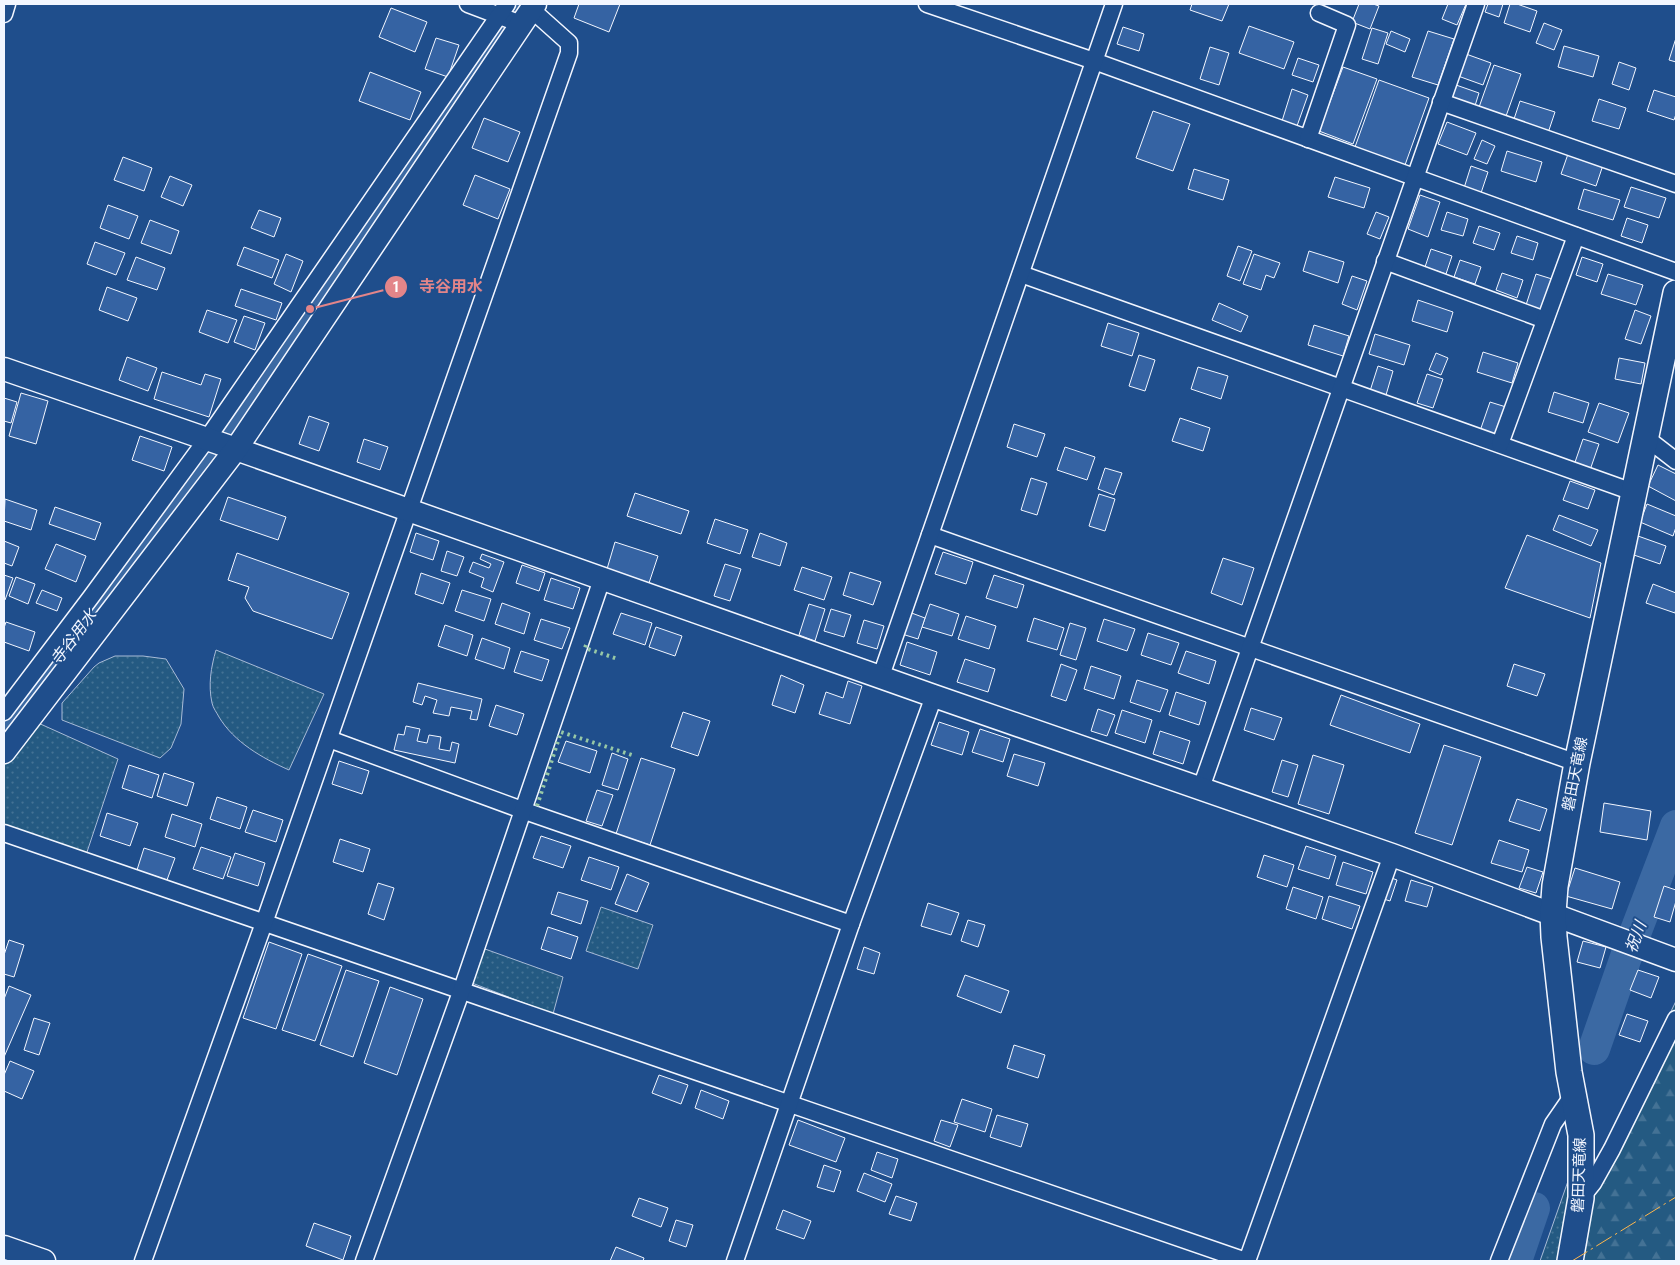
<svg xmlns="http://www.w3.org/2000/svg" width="1680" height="1265" font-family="'Roboto Condensed','Noto Sans JP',sans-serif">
  <defs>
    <pattern id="grass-dots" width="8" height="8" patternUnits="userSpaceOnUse" patternTransform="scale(1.25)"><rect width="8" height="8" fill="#245a82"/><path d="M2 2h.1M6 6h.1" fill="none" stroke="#447295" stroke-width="1.8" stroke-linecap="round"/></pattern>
    <pattern id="forest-firs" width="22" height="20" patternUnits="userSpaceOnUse" patternTransform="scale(1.25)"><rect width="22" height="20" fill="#245a82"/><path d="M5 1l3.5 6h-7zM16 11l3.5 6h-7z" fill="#447295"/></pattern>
  </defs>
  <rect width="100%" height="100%" fill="#1f4e8c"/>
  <g fill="url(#grass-dots)" stroke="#a8bbd7">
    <polygon points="507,4 535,4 236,449 4,752 4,718"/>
    <path d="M216,650L324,694L289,770C262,758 234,742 219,717C217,713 213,708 212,703C208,685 211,667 216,650Z"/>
    <polygon points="115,656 143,656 166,659 184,689 181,724 171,748 160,758 62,720 62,703 94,667 99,663"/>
    <polygon points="36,722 118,759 86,855 4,826 4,763"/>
    <polygon points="601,907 653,925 638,969 586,951"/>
    <polygon points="485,949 563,977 553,1014 472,983"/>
    <polygon points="1581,1144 1568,1261 1540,1261"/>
  </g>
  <polygon fill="url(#forest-firs)" stroke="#a8bbd7" points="1676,1001 1676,1261 1567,1261 1581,1198"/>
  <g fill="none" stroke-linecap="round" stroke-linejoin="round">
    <g stroke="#3b69a3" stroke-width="32">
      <polyline points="4,729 205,460 522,4"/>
      <polyline points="1594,1049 1626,957 1676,826"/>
      <polyline points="1516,1261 1534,1208"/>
    </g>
  </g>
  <g fill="#3563a3" stroke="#f2f6ff">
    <polygon points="579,4 620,4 609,32 574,18"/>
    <polygon points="1192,4 1229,4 1222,21 1190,10"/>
    <polygon points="1359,4 1373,4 1379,6 1370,29 1352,22"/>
    <polygon points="1448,4 1466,4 1457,25 1442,19"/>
    <polygon points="1488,4 1503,4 1499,17 1485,12"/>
    <polygon points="1510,4 1517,4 1537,11 1530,32 1504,23"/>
    <polygon points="391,8 427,22 415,52 379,37"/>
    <polygon points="1544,23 1562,30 1554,50 1536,43"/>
    <polygon points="1249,26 1294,42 1284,69 1239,53"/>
    <polygon points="1123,27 1144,34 1139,51 1117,44"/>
    <polygon points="1372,28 1388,33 1378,64 1362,59"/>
    <polygon points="1391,31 1410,39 1405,52 1386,44"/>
    <polygon points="1428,31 1454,39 1438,85 1412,77"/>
    <polygon points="436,38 459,45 448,77 425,69"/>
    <polygon points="1676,38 1676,62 1669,60"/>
    <polygon points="1564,46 1599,56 1593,77 1558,67"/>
    <polygon points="1210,47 1229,53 1219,85 1200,79"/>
    <polygon points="1466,54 1491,63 1483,85 1458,76"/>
    <polygon points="1298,58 1319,65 1313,82 1292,75"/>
    <polygon points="1619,62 1636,68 1629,90 1612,84"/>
    <polygon points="1494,65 1521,74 1505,119 1478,110"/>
    <polygon points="1343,67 1377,79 1353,144 1319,131"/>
    <polygon points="370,72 421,92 410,120 359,101"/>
    <polygon points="1379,80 1429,98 1405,165 1355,147"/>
    <polygon points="1456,85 1479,93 1473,112 1449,104"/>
    <polygon points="1292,89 1308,95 1297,126 1282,121"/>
    <polygon points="1654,90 1676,97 1676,114 1674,120 1647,111"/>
    <polygon points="1599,99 1626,108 1619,129 1592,121"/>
    <polygon points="1520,101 1555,112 1548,133 1513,122"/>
    <polygon points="1153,111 1190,124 1173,171 1136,158"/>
    <polygon points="484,118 520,132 508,162 472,148"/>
    <polygon points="1447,122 1476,133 1467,155 1438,144"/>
    <polygon points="1482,140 1495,146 1487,164 1474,159"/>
    <polygon points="1507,151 1542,162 1536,182 1501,171"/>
    <polygon points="1568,154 1603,165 1596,186 1561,174"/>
    <polygon points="123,157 152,168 144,191 114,180"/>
    <polygon points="1471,166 1488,172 1481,193 1464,188"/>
    <polygon points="1194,169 1229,180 1223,200 1188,189"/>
    <polygon points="475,175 510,189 498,219 463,205"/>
    <polygon points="170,176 192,185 183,206 161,197"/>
    <polygon points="1335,177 1370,188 1364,208 1328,197"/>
    <polygon points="1631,187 1666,198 1659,218 1624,207"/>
    <polygon points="1584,189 1620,200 1613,220 1578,209"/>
    <polygon points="1420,195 1440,202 1428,237 1408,229"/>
    <polygon points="108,205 138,216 129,239 100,228"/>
    <polygon points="259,210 281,218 274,237 251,228"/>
    <polygon points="1376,212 1389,217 1380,239 1367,234"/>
    <polygon points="1447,212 1468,219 1463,236 1441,230"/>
    <polygon points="1627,218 1648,225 1642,243 1621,236"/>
    <polygon points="150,220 179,231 171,254 141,243"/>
    <polygon points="1479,226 1500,233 1494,250 1473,243"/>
    <polygon points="1517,236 1538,243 1533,260 1511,253"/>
    <polygon points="95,242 125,253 116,275 87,264"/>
    <polygon points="1238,246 1252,251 1240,281 1227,276"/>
    <polygon points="244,247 279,260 272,278 237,265"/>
    <polygon points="1431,249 1452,256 1446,274 1425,267"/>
    <polygon points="1309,251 1344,262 1338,283 1303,271"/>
    <polygon points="286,254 303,261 291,292 274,284"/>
    <polygon points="1254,254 1280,263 1274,278 1266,275 1261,290 1243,284"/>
    <polygon points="136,257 165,268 157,290 127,280"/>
    <polygon points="1582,257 1603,264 1597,282 1576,275"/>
    <polygon points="1460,260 1481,267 1475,284 1454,277"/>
    <polygon points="1502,273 1523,280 1517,298 1496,290"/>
    <polygon points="1536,274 1552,279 1542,310 1526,305"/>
    <polygon points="1608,274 1643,285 1636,305 1601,294"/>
    <polygon points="1352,276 1367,281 1357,310 1342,304"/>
    <polygon points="107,287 137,298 128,321 99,310"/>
    <polygon points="241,289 282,303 276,320 235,306"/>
    <polygon points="1418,300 1453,312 1447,332 1412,321"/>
    <polygon points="1219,303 1248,316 1241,332 1212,320"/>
    <polygon points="207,310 237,320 228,343 199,332"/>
    <polygon points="1635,310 1651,316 1641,344 1625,339"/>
    <polygon points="244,316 265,323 255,350 234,342"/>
    <polygon points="1108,323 1139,333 1132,356 1101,346"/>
    <polygon points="1314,325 1349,336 1343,356 1308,345"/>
    <polygon points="1375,334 1410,345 1404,365 1369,354"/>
    <polygon points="1483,352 1518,363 1512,383 1477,372"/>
    <polygon points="1436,353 1448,358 1441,375 1429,370"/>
    <polygon points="1139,355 1155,360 1145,391 1129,386"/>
    <polygon points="127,357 157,368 148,391 119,380"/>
    <polygon points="1619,358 1645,363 1641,384 1615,379"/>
    <polygon points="1378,366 1393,371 1386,395 1370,391"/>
    <polygon points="1198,367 1228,376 1221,399 1191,389"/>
    <polygon points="162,372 201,385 205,374 221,379 209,417 154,399"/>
    <polygon points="1427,374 1443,379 1433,408 1417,403"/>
    <polygon points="1554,392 1589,403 1583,423 1548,412"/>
    <polygon points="21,393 48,401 36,444 9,436"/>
    <polygon points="4,398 17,402 11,423 4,421"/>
    <polygon points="1490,402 1506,407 1496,436 1480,431"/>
    <polygon points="1599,403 1629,413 1618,443 1588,432"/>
    <polygon points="309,416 329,423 319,451 299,444"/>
    <polygon points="1180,418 1210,428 1203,451 1172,441"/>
    <polygon points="1014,424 1045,434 1037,457 1007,447"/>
    <polygon points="140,436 172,447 164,471 132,460"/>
    <polygon points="364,439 388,447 380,470 357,462"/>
    <polygon points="1583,439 1599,444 1589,473 1573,468"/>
    <polygon points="1065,447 1095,457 1087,480 1057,470"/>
    <polygon points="1658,465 1676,474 1676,501 1648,486"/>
    <polygon points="1105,468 1122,473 1114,495 1098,489"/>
    <polygon points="1031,478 1047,483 1037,515 1021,510"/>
    <polygon points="1570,481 1595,490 1588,509 1563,500"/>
    <polygon points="635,493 689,511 681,534 627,516"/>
    <polygon points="1099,494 1115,499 1105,531 1089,526"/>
    <polygon points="228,497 286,517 278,540 220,520"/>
    <polygon points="5,499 37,510 31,530 4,521"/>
    <polygon points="1647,504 1676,516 1676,527 1673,536 1640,522"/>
    <polygon points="55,507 101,523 95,540 49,524"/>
    <polygon points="1559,515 1598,530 1591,546 1553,530"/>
    <polygon points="715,519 748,530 740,554 707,543"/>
    <polygon points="416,533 439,541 433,560 410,552"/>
    <polygon points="760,533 787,543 780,566 752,557"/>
    <polygon points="1527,535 1601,563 1590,618 1505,588"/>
    <polygon points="1638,536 1666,546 1660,564 1631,554"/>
    <polygon points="4,541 19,547 12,566 4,563"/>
    <polygon points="615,542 658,556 649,583 607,569"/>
    <polygon points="56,544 86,556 76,582 45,569"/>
    <polygon points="447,551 464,557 457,576 441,571"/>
    <polygon points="943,552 973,562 966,584 935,574"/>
    <polygon points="237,553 349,593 332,639 253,611 245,598 249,587 228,580"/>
    <polygon points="482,554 504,562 493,592 481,587 484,578 469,572 473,562 489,568 491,564 480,559"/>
    <polygon points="1223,558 1254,568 1242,605 1211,593"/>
    <polygon points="725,564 741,569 730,601 714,596"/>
    <polygon points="522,565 545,573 539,591 516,583"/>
    <polygon points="802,567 832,577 824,600 794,590"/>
    <polygon points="850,572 881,582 873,605 843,595"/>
    <polygon points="421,573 450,583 443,604 415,594"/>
    <polygon points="4,575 13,578 5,600 4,600"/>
    <polygon points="994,575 1024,585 1017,608 986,598"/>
    <polygon points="16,577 35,584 28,604 9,596"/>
    <polygon points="551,578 580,588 573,609 544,600"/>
    <polygon points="1653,584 1676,593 1676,608 1675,613 1646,603"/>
    <polygon points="42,590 62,598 57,611 36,603"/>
    <polygon points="462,590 491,599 484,621 455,611"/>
    <polygon points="502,603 530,613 524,634 495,624"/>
    <polygon points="809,604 825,609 815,641 799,635"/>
    <polygon points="930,604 959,614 952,636 922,627"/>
    <polygon points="831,609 851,615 844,637 824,631"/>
    <polygon points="909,612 925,618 918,639 902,634"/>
    <polygon points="621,613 652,623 645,645 613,634"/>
    <polygon points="966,616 996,626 989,649 958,639"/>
    <polygon points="1034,618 1064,628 1057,650 1027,641"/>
    <polygon points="541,619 570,628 562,649 534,640"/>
    <polygon points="1104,619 1135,629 1127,651 1097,641"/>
    <polygon points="864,620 884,626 877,649 857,643"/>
    <polygon points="6,622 35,632 29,651 4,642 4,628"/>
    <polygon points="1070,623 1086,628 1076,660 1060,655"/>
    <polygon points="445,625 473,635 467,656 438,646"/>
    <polygon points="656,627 682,636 675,656 649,647"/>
    <polygon points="1148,633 1179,643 1171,665 1141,655"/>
    <polygon points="482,638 510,648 504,669 475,659"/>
    <polygon points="907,642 937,652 930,675 900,665"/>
    <polygon points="521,651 549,660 542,681 514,672"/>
    <polygon points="1186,651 1216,661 1209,684 1178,673"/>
    <polygon points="965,659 995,669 988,692 957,682"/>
    <polygon points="1061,664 1077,670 1066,701 1051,696"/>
    <polygon points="1514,664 1545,674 1537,696 1507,686"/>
    <polygon points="1091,666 1121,676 1114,699 1084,689"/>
    <polygon points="781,675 804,685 795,713 772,705"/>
    <polygon points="1137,680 1168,690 1160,712 1130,702"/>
    <polygon points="848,681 862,686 850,724 819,714 826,692 843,698"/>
    <polygon points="418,683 482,699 477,720 470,719 472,711 451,707 449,716 433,713 437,700 425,696 422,705 413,702"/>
    <polygon points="1176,692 1206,702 1199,725 1169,715"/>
    <polygon points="1341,695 1420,724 1410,753 1330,725"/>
    <polygon points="496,705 524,714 517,735 489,726"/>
    <polygon points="1251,708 1282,718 1274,740 1244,730"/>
    <polygon points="1098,709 1115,715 1107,736 1091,731"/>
    <polygon points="1122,710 1152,720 1145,743 1115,733"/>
    <polygon points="683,712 710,721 698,756 671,747"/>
    <polygon points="939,722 969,732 962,755 931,745"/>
    <polygon points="406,726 420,729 417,741 427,743 429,735 441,737 439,749 450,751 452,742 459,744 455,763 394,750 398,734 404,735"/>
    <polygon points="980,729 1010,739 1003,762 972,752"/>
    <polygon points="1160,731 1190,741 1183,764 1153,754"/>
    <polygon points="566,741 597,751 590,773 558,762"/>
    <polygon points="1444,745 1481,757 1452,845 1415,833"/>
    <polygon points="612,753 628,759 618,790 602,785"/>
    <polygon points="1014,754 1045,763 1038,786 1007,776"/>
    <polygon points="1313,755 1344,765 1329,814 1298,804"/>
    <polygon points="641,758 675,769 650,845 616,834"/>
    <polygon points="1282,760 1298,765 1288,797 1272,792"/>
    <polygon points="339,761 369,771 362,794 332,784"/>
    <polygon points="129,765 159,775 152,798 122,788"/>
    <polygon points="164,773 194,783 187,806 157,796"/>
    <polygon points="597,790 613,795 602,826 586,821"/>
    <polygon points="217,797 247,807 240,829 210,819"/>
    <polygon points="1517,799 1547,809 1540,831 1509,821"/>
    <polygon points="1604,803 1651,811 1647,840 1600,832"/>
    <polygon points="253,810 283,820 276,842 245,832"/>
    <polygon points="107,813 138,823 130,846 100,836"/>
    <polygon points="172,814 202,824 195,847 165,837"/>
    <polygon points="541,836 571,846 563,868 533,858"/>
    <polygon points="340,839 370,849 363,872 333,862"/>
    <polygon points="1499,840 1529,850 1522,872 1491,863"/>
    <polygon points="1306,846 1336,856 1329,879 1298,869"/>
    <polygon points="201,847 231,857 223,879 193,869"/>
    <polygon points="144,848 175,858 167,880 137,870"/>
    <polygon points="235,853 265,863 258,886 227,876"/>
    <polygon points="1264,855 1294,865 1287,887 1257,877"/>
    <polygon points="589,857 619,867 611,890 581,880"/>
    <polygon points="1343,862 1373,872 1366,894 1336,885"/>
    <polygon points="1527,867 1543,872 1536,893 1519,888"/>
    <polygon points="1575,868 1620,882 1612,909 1566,896"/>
    <polygon points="627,874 649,883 637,912 615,904"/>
    <polygon points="1381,874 1397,880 1390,901 1374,896"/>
    <polygon points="1411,880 1433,887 1427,907 1405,901"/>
    <polygon points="378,883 394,888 384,920 368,914"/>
    <polygon points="1664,886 1676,890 1676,901 1670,922 1654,917"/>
    <polygon points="1293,887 1323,897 1316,919 1286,909"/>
    <polygon points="558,892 588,901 581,924 551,914"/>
    <polygon points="1329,896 1360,906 1352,929 1322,919"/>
    <polygon points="928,903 959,913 951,935 921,926"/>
    <polygon points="968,920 985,925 978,947 961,941"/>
    <polygon points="548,927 578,937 571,959 541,949"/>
    <polygon points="9,940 24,945 14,977 4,974 4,955"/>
    <polygon points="1583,941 1606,947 1600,968 1577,962"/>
    <polygon points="269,942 302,954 276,1029 243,1018"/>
    <polygon points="864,947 880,953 874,974 857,969"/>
    <polygon points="308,954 342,966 315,1041 282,1030"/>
    <polygon points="346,970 379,981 353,1057 320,1045"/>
    <polygon points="1638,970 1659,977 1651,998 1630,990"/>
    <polygon points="965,975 1009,991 1001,1013 957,996"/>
    <polygon points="9,986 31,995 4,1057 4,999"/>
    <polygon points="390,987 423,999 397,1075 364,1063"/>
    <polygon points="1627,1014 1648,1021 1640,1042 1619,1035"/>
    <polygon points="34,1018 50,1023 39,1055 24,1050"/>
    <polygon points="1014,1045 1045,1055 1038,1078 1007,1068"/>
    <polygon points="10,1061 34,1071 22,1099 4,1091 4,1075"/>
    <polygon points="659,1075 688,1085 681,1104 652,1093"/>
    <polygon points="701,1090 729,1101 723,1119 695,1108"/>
    <polygon points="962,1099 992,1109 985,1132 954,1122"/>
    <polygon points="997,1115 1028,1124 1021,1147 990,1137"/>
    <polygon points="798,1120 845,1138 836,1162 789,1145"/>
    <polygon points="941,1120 958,1125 950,1147 934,1141"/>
    <polygon points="877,1152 898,1159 892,1178 871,1170"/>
    <polygon points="824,1165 841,1171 834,1192 817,1187"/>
    <polygon points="864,1173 892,1184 885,1202 857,1191"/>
    <polygon points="896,1196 917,1203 911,1221 889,1214"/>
    <polygon points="639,1198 668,1208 661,1227 632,1216"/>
    <polygon points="783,1210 811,1221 804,1239 776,1229"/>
    <polygon points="676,1220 693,1225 686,1247 669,1241"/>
    <polygon points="314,1223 351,1236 343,1260 306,1246"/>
    <polygon points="616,1247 644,1258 643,1261 610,1261"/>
  </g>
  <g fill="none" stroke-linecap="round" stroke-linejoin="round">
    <g stroke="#f2f6ff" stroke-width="19">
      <g id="street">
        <polyline points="468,4 521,24"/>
        <polyline points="927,4 1094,61 1676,272"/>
        <polyline points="4,14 7,4"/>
        <polyline points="1441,102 1676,184"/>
        <polyline points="1308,139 1347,25 1319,13"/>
        <polyline points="1385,261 1545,320"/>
        <polyline points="1021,274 1633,492"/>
        <polyline points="1645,437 1676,461"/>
        <polyline points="1500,444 1576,236"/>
        <polyline points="930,535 1577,763"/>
        <polyline points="881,676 1114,4"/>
        <polyline points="4,712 91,597 207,439 507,4"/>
        <polyline points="329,739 522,810 851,924"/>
        <polyline points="1201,788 1476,4"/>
        <polyline points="4,833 1246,1261"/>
        <polyline points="1581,1198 1593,1183 1612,1149 1676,1019"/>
        <polyline points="143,1261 264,923 569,53 569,43 531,9"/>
        <polyline points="364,1261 461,992 602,579"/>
        <polyline points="735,1261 851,924 934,696"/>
        <polyline points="1247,1261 1392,855"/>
        <polyline points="1499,1261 1553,1124 1573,1095"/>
      </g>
    </g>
    <g stroke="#f2f6ff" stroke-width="25">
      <g id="secondary">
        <polyline points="4,369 236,449 934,696 1392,855 1676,960"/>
        <polyline points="4,752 236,449 535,4"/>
        <polyline points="4,1247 44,1261"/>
      </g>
    </g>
    <g stroke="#f2f6ff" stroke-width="28">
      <polyline id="primary" points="1570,1261 1581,1198 1581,1135 1569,1072 1554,937 1553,913 1555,886 1577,763 1676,293"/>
    </g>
    <use href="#street" stroke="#1f4e8c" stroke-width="16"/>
    <use href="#secondary" stroke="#1f4e8c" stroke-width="22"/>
    <use href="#primary" stroke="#1f4e8c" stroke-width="25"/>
    <g stroke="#97c8a6" stroke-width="4" stroke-dasharray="2.5 4" stroke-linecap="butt">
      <polyline points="586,645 585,648 618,659"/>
      <polyline points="537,806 561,732 632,755"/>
    </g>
    <polyline stroke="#ffb74d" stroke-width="1" stroke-dasharray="18 4 2.5 4" stroke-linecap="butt" points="1572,1261 1676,1197"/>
  </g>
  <g text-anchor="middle" stroke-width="4" stroke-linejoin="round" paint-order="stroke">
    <g font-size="15" fill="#f2f6ff" stroke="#1f4e8c">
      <text transform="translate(1575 774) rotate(-79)" y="5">磐田天竜線</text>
      <text transform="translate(1579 1175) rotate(-88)" y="5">磐田天竜線</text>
    </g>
    <g font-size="16" font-style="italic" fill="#f2f6ff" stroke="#1f4e8c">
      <text transform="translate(73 637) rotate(-53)" y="6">寺谷用水</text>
      <text transform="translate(1635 937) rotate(-70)" y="6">祝川</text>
    </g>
  </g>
  <path fill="none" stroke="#e38589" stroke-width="2" d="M310 309L396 287"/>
  <g fill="#e38589" stroke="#1f4e8c" stroke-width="2">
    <circle cx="310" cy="309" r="5"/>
    <circle cx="396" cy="287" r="12"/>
  </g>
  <g font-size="15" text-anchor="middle" font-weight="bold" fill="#fff">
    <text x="396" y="292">1</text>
  </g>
  <g font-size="16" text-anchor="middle" font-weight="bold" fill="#e38589" stroke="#1f4e8c" stroke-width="4" stroke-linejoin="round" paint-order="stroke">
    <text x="451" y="292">寺谷用水</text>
  </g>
  <rect width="1680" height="1265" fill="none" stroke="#f2f6ff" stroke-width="10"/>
</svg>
